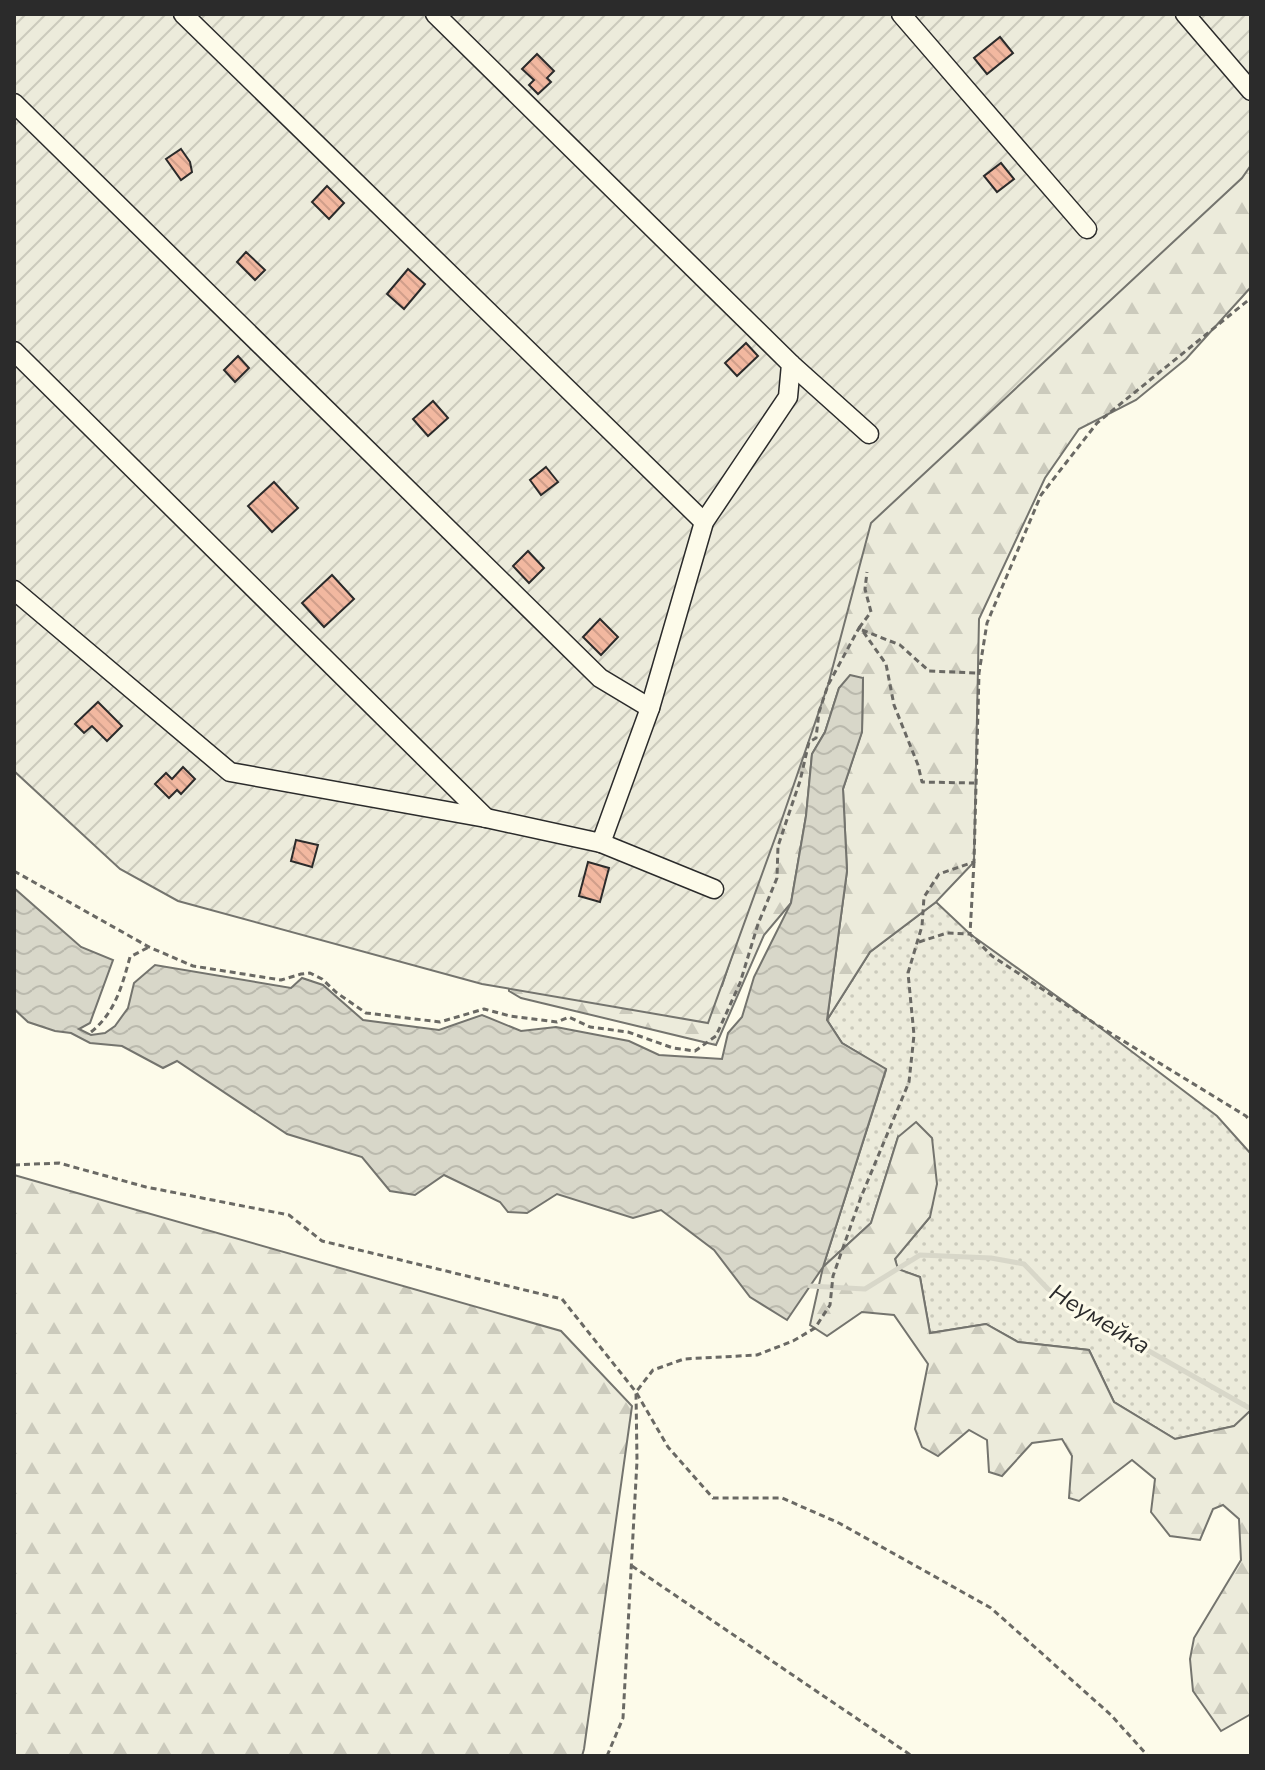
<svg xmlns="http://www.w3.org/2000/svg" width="1265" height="1770" font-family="'Nunito Sans',sans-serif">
  <defs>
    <pattern id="grass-dots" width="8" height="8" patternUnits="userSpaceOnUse" patternTransform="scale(2)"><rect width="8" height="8" fill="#ecebdb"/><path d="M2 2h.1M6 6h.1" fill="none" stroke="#cbcabc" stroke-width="1.8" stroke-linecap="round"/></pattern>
    <pattern id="forest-firs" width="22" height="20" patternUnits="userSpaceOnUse" patternTransform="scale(2)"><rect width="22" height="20" fill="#ecebdb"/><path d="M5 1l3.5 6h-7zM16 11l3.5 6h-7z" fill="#cbcabc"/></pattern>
    <pattern id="garden-furrows" width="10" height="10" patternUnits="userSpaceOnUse" patternTransform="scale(2)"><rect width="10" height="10" fill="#ecebdb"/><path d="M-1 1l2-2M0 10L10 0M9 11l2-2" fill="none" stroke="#cbcabc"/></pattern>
    <pattern id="water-waves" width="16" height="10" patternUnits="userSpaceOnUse" patternTransform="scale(2)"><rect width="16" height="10" fill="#d8d7c9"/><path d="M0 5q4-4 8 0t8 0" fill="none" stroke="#bab9ad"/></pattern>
    <pattern id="building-back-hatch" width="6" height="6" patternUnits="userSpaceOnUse" patternTransform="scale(2)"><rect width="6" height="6" fill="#f2b8a0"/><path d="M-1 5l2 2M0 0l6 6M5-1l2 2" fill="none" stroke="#d09e8a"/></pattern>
  </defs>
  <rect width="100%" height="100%" fill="#fdfbea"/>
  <polygon fill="url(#grass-dots)" stroke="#74746e" stroke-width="2" points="936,902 970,934 1094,1023 1217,1116 1251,1154 1251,1410 1235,1426 1175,1439 1114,1402 1089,1350 1018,1342 986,1324 930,1333 920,1277 897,1269 895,1258 930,1217 898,1137 871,1223 823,1267 886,1070 842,1043 827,1020 870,952"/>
  <g fill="url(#forest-firs)" stroke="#74746e" stroke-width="2">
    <polygon points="1251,134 1251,287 1186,359 1136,400 1079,429 1045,478 979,619 974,862 936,902 870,952 827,1020 847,871 843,789 862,731 863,678 839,688 825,732 812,754 806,816 791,903 764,935 716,1045 521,998 509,991 508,976 698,1003 722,986 736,943 865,498"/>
    <polygon points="916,1122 932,1138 937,1184 930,1217 895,1259 898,1269 920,1277 930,1333 986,1324 1018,1342 1089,1350 1114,1402 1175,1439 1234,1426 1251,1410 1251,1714 1221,1731 1193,1691 1190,1659 1194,1638 1241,1560 1239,1519 1223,1505 1213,1509 1200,1540 1170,1536 1151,1512 1155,1479 1132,1460 1079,1501 1069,1498 1072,1456 1062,1439 1032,1443 1002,1476 989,1472 987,1440 969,1430 938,1456 922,1447 915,1429 928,1364 894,1315 862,1312 827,1336 810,1325 823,1267 871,1223 898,1137"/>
    <polygon points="14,1175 561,1331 632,1406 584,1749 582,1756 14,1756"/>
  </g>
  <polygon fill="url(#garden-furrows)" stroke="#74746e" stroke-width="2" points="14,14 1251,14 1251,165 1242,178 871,523 828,685 782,819 708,1023 482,984 178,901 120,869 14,771"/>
  <polygon fill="url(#water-waves)" stroke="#74746e" stroke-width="2" points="850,675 863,678 862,732 843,789 847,871 827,1020 842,1043 886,1069 823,1267 787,1320 750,1297 714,1250 661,1210 633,1218 557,1194 527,1213 508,1212 500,1202 444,1175 415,1195 390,1191 362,1157 287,1134 177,1061 163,1068 122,1046 90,1043 71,1033 55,1031 28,1022 14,1009 14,888 81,947 113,960 90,1023 79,1029 91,1035 105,1033 115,1026 128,1008 134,983 155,965 291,988 302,978 323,985 363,1020 439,1030 482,1015 521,1031 556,1027 629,1041 659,1055 722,1059 728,1033 742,1017 754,977 791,903 806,816 812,754 825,732 839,688"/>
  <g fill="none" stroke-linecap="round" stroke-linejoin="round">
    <polyline stroke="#d8d7c9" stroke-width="5" points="810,1286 865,1289 920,1255 991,1258 1024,1264 1048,1289 1126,1338 1251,1409"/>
  </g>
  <g fill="url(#building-back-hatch)" stroke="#2b2b2b" stroke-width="2">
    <polygon points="1000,37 1013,53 987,74 974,58"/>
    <polygon points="537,54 554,71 547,78 551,82 538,94 529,85 534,80 522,69"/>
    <polygon points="181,149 190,162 192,172 181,180 166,159"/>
    <polygon points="1001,163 1014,179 997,192 984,176"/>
    <polygon points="327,186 344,203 329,219 312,202"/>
    <polygon points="246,252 265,270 255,280 237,262"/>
    <polygon points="408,269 425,284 404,309 387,294"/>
    <polygon points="746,343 758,356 737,376 725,363"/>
    <polygon points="238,356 249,368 235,382 224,370"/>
    <polygon points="433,401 448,418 428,436 413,419"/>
    <polygon points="546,467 558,482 541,495 530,480"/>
    <polygon points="274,482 298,508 272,532 248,506"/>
    <polygon points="528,551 544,568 529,583 513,566"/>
    <polygon points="332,575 354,599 324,627 302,603"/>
    <polygon points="600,619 618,637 601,655 583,637"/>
    <polygon points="98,702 122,726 107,741 92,726 84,733 75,724"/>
    <polygon points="183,767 195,779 181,794 177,790 169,798 155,784 166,773 172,779"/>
    <polygon points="296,840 318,845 312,867 291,861"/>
    <polygon points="588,862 609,868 600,902 579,896"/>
  </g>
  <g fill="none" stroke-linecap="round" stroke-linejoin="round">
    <g stroke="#2b2b2b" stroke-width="21">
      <g id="minor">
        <polyline points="183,14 704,522"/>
        <polyline points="901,14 1087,229"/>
        <polyline points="1185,14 1251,91"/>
        <polyline points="14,103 600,678 650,708"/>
        <polyline points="14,351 486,818"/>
        <polyline points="791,364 869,434"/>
        <polyline points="14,590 230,772 486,818 601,843 650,708 704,522 788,397 791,364 435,14"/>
        <polyline points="601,843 714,889"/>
      </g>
    </g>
    <g stroke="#6a6964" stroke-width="3" stroke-dasharray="6 4" stroke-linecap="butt">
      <polyline points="859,628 871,612 865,589 867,572"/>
      <polyline points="862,630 900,645 929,671 978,673"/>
      <polyline points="974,862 970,934 992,956 1094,1023 1246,1116 1251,1122"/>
      <polyline points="14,871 149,947 193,966 281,980 301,974 310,973 322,979 337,993 366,1013 440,1022 484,1009 510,1016 557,1022 569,1017 590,1027 628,1032 673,1048 695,1051 716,1036 740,983 758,924 777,878 778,846 800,781 809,742 816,738 819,712 828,685 859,628 862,630 886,664 894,705 918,765 922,782 974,783"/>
      <polyline points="919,942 947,933 970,934"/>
      <path d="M91,1032C115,1013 122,986 130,957L149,947"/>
      <polyline points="14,1165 59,1163 146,1187 289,1215 322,1241 562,1299 636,1392 668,1447 713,1498 782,1498 839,1523 991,1608 1111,1715 1148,1756"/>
      <polyline points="632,1566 912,1756"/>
      <polyline points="607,1756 623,1718 637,1461 636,1392 653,1370 684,1359 757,1355 793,1341 815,1328 830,1305 833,1276 861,1197 909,1082 914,1035 908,973 922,926 924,897 939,874 974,862 979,673 987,623 1041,495 1097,423 1251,298"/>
    </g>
    <use href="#minor" stroke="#fdfbea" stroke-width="18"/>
  </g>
  <g text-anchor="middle" stroke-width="6" stroke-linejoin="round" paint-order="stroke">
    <g font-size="24" font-style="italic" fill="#2b2b2b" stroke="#fdfbea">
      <text transform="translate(1100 1319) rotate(31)" y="8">Неумейка</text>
    </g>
  </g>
  <rect width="1265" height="1770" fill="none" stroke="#2b2b2b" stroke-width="32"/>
</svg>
